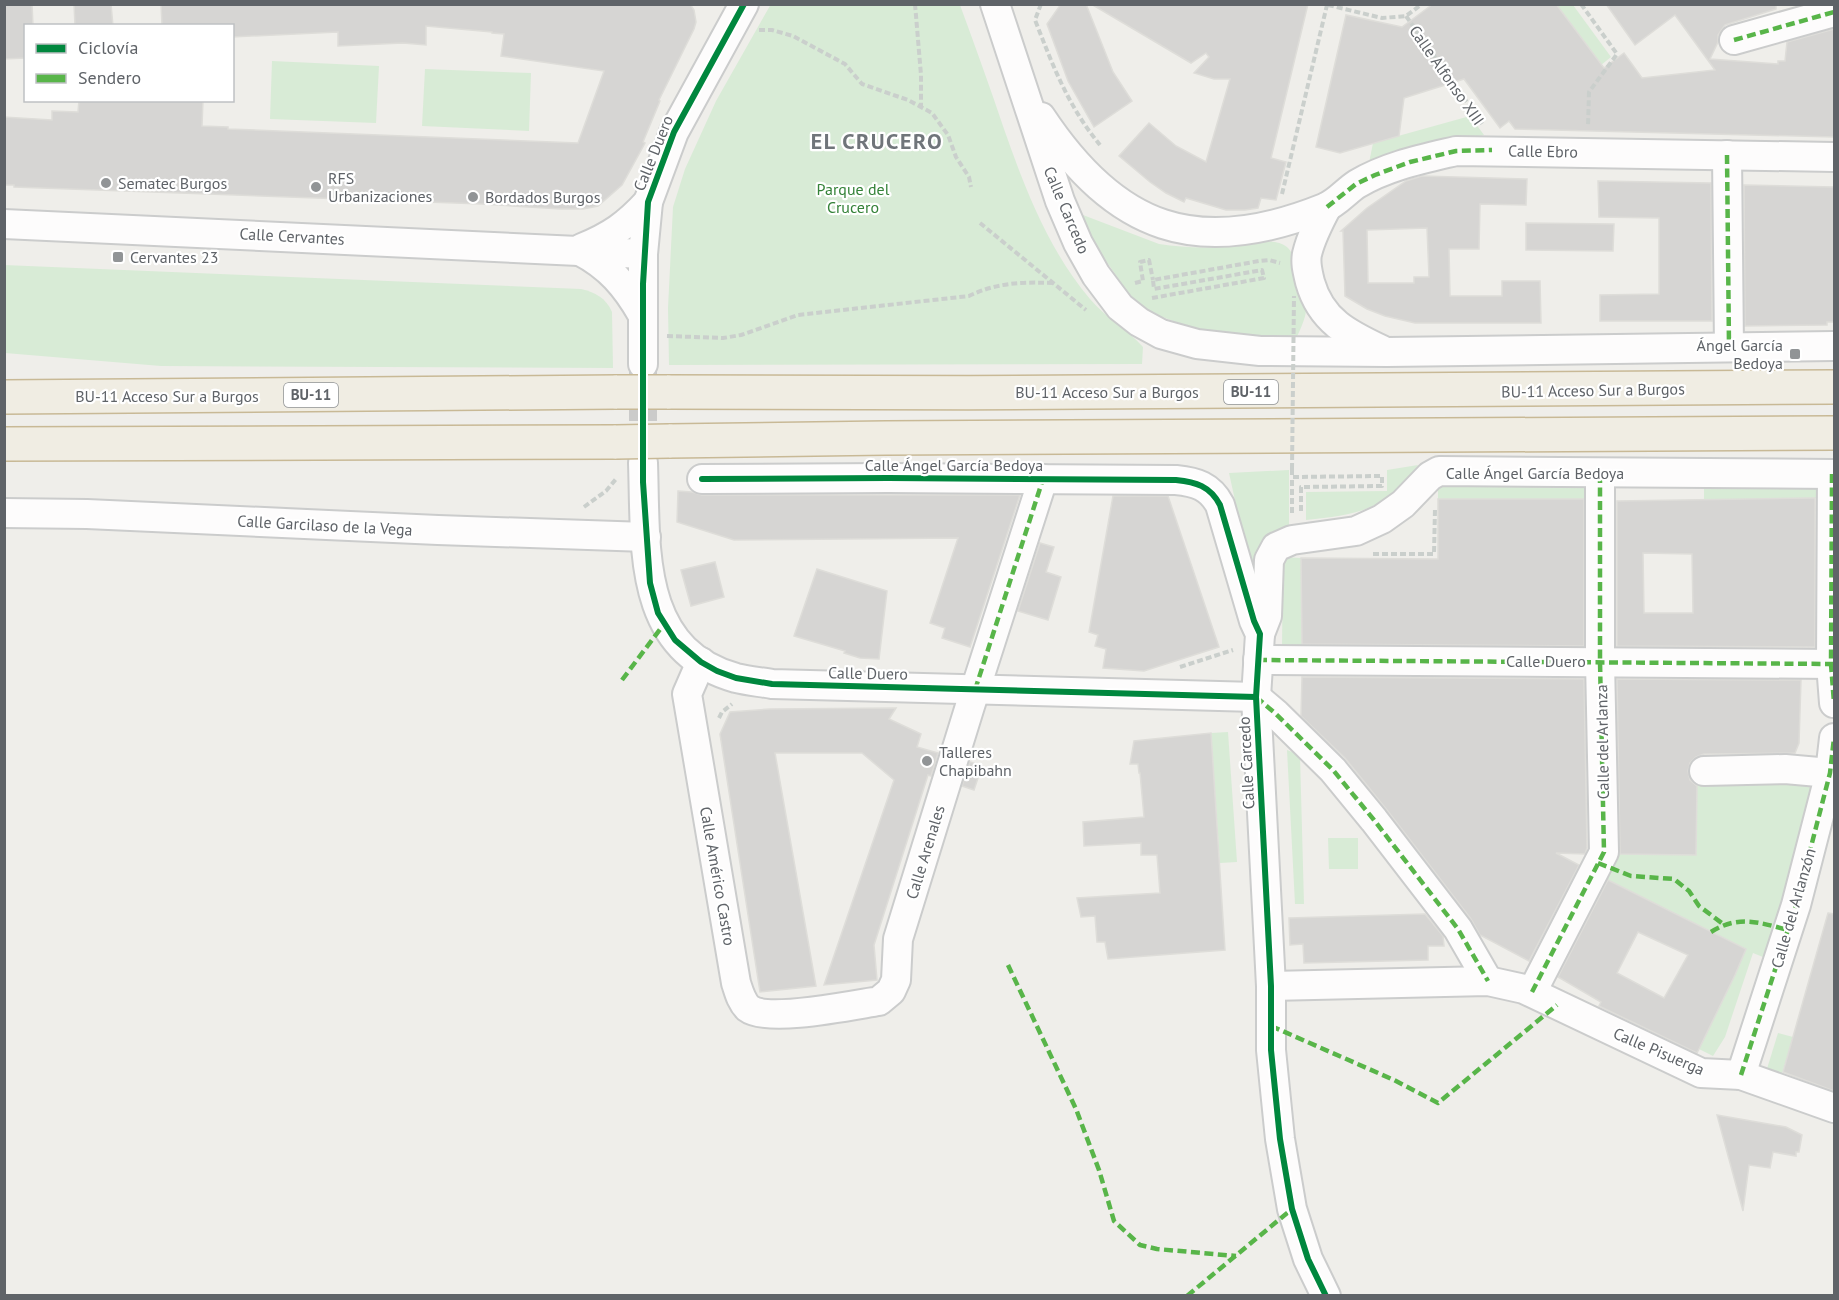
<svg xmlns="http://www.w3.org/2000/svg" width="1839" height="1300" font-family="'PT Sans',sans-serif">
  <rect width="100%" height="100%" fill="#efeeea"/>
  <g fill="#d8ebd6">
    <path d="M771,4L960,5C975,46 990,87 1004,129C1025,189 1048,249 1090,299C1106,318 1127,329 1143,347L1142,364L669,365L668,308L673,207L685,169L716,101Z"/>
    <polygon points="1556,5 1573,5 1611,57 1601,65"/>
    <polygon points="272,61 379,66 376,123 270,119"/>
    <polygon points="425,69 531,73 529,131 422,126"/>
    <polygon points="1470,116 1484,135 1369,163 1373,143"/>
    <path d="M1083,215L1159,244C1178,247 1200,248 1219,247C1237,246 1272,235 1287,247C1295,254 1296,268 1299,277C1308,309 1310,308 1296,339L1226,335L1189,327L1152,313L1136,304L1130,296L1085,230L1079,217Z"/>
    <path d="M4,265L581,289C595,292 606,298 612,312L613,368L161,366L5,353Z"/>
    <path d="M1418,465C1388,510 1356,515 1306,520V492L1387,491V470Z"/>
    <polygon points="1289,470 1289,531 1260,614 1229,473"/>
    <polygon points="1586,485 1587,499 1438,499 1438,486"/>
    <polygon points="1822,485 1822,498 1704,500 1704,486"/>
    <polygon points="1283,557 1301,558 1302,648 1282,648"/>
    <polygon points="1228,732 1237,862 1220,863 1211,733"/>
    <polygon points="1287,750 1300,755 1304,904 1295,904"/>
    <polygon points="1749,779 1820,781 1768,959 1753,953 1725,1037 1713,1056 1699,1049 1745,949 1606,881 1617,854 1696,855 1697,785"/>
    <polygon points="1328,838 1358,838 1358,869 1329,869"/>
    <polygon points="1778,1033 1793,1037 1781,1077 1766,1072"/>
  </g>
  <g fill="#d6d5d3" stroke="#deddd9" stroke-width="1.5" fill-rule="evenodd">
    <polygon points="4,4 32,4 33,26 26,26 26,58 4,59"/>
    <polygon points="74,4 111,4 113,26 75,26"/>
    <polygon points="161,4 690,4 694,10 696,22 694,29 659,100 660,101 643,142 645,143 622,185 598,206 583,209 561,209 482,204 14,187 14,185 4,185 4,117 52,120 52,111 78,112 79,100 203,100 202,126 228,127 228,129 578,143 604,71 501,56 504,34 492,33 492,32 426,26 426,45 403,43 338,46 338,32 232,37 232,26 162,26"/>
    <polygon points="1061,4 1086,4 1113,72 1132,101 1094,127 1068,81 1047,24"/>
    <polygon points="1091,4 1308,4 1271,158 1286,162 1276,200 1261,198 1258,208 1245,210 1226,210 1186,198 1184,202 1166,193 1150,182 1119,156 1149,123 1176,146 1206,162 1230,79 1214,79 1194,73 1209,57 1206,53 1191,63"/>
    <polygon points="1433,4 1556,4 1604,68 1624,53 1642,78 1715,70 1675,15 1635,45 1606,4 1776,4 1776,9 1725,25 1718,35 1718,42 1710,59 1778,64 1778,61 1785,61 1787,42 1834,29 1834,137 1515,129 1509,121 1500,128 1464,79 1404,98 1399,136 1340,153 1316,147 1346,15 1402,27"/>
    <path d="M1422,176L1527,179L1526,205L1480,204L1479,249H1449L1450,296H1502V281H1540L1541,323H1415L1385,316L1367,309L1345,296L1343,231H1341L1367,208L1406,181ZM1427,228L1429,277H1414V283H1368L1367,230Z"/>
    <polygon points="1598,181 1711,183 1712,321 1600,321 1600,295 1659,294 1659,218 1599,217"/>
    <polygon points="1744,185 1834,187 1834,322 1827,322 1827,325 1745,326"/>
    <polygon points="1526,223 1614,224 1613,251 1526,250"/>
    <polygon points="678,491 692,492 702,495 1020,495 970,647 942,638 945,628 930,623 958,538 734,540 677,522"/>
    <polygon points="1113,496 1168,496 1219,647 1144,671 1103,668 1106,649 1095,646 1098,635 1089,632"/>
    <path d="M1812,498H1815V647L1617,646V501ZM1643,553L1692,554L1693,613H1644Z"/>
    <polygon points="1438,499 1584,499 1584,646 1302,644 1301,558 1438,559"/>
    <polygon points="1040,543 1054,547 1046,572 1061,577 1048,620 1018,611"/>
    <polygon points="715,562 724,597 691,606 681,570"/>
    <polygon points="817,569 887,591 879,659 860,658 844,653 845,651 794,636"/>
    <polygon points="1302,677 1584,679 1587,848 1585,854 1556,853 1579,865 1529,961 1480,935 1471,919 1387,810 1345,758 1301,716"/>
    <polygon points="1617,679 1801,680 1799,743 1795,753 1704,754 1696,757 1690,763 1688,771 1690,780 1697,786 1696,855 1620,854"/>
    <polygon points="896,708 889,719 921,734 917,747 938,753 931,776 928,775 874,945 877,980 824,985 894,780 862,753 775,753 816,986 760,992 720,734 730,712 770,709"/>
    <polygon points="1211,733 1225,950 1108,959 1105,942 1097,942 1095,916 1081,917 1077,898 1160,893 1157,855 1141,855 1141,843 1084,846 1083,822 1144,817 1140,773 1139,773 1138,764 1130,764 1134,741"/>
    <polygon points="970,762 982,766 974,790 962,786"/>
    <path d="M1608,880L1746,949L1735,975L1697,1053L1599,1006L1601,1002L1558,977ZM1638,932L1688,955L1664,998L1617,973Z"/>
    <polygon points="1828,913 1834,914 1834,1091 1783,1072"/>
    <polygon points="1425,914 1443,936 1444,946 1428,946 1428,960 1304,963 1303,944 1290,945 1289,918"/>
    <polygon points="1717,1115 1786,1127 1802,1135 1799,1152 1796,1152 1796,1156 1773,1152 1770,1168 1749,1165 1743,1211"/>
  </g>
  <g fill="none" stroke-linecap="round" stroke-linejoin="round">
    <polyline stroke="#cbcbca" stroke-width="28" stroke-dasharray="28 14" stroke-linecap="butt" points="643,463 643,369"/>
    <g stroke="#cbcccc" stroke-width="32">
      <g id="minor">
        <polyline points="995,4 1060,201 1078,243 1096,275 1120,307 1139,322 1161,334 1197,344 1260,351 1387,352 1834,346"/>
        <polyline points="1734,40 1834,12"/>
        <path d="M1041,117C1116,230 1197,259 1324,208C1337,203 1346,191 1357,184C1387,166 1422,159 1456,151L1834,157"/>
        <polyline points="1727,155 1729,347"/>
        <path d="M1327,207C1319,222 1311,237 1307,254C1305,264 1308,273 1310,282C1321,321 1348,334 1382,350"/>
        <polyline points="4,224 643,254"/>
        <path d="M582,248C611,236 627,225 648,202"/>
        <path d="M580,251C609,266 626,286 642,314"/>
        <polyline points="643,364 643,254 648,202 674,132 744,4"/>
        <path d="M643,463C646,547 636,650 736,678C748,681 761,682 772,684L1256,697"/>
        <polyline points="1832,474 1831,664 1834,703"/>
        <path d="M702,479L888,478L1176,480C1196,482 1210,486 1220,505L1254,621L1260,634L1256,697L1271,986V1050L1280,1139L1292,1209L1308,1259L1326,1296"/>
        <polyline points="4,513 87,514 438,530 646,537"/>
        <polyline points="1260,634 1267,616 1269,560 1276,547 1292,540 1356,531 1382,519 1403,504 1430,476 1439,471 1834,474"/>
        <polyline points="1258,660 1834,664"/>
        <path d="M701,662L687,694L736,983C739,992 741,1001 748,1008C767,1023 853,1005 879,1001L891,991L896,980L898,939L970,706L1043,479"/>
        <polyline points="1256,697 1276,714 1333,770 1374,820 1458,929 1488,981"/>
        <polyline points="1704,771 1785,769 1830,773"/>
        <polyline points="1271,986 1488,981 1524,989 1701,1073 1741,1075 1834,1108"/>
        <polyline points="1532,992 1604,852 1600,661 1600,473"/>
        <polyline points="1741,1075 1796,905 1830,773 1834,738"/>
      </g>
    </g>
    <g stroke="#c8b996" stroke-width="36">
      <g id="highway">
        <path d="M667,392C1056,394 1445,392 1834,387"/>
        <polyline points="4,397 617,392"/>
        <polyline points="669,441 886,438 1834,433"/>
        <polyline points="4,444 616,442"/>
      </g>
    </g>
    <g stroke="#cacfcc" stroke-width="4" stroke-dasharray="6 3" stroke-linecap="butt">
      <polyline points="915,4 921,75 921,106"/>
      <path d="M1041,4L1035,20C1053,66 1068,106 1100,145"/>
      <polyline points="1581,4 1617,54 1589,92 1588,127"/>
      <polyline points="1328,5 1382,18 1406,16 1422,4"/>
      <polyline points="1406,16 1483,125"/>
      <polyline points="759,30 772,30 793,36 845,64 862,84 908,100 932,113 948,135 956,157 969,177 971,187"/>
      <polyline points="1282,194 1327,5"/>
      <polyline points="980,223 1086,310"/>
      <polyline points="1135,283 1143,281 1140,262 1149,260 1153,280"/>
      <polyline points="1152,298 1264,278 1262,270 1154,289 1153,280 1259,261 1269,260 1280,263"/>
      <path d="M667,336L723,338L741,335L798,315L969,296C998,282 1023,282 1056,283"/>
      <polyline points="1292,469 1292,477 1382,476 1382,486 1301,487 1301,512"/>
      <polyline points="584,507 606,491 616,479"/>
      <polyline points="1292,513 1292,477"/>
      <polyline points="1373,554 1434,554 1435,509"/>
      <polyline points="1180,667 1233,650"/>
      <polyline points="719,718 722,712 732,704"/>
    </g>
    <use href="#minor" stroke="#fdfcfc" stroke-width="28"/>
    <use href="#highway" stroke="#f0ede3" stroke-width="33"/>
    <g stroke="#c8b996" stroke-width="36" stroke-linecap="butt">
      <g id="highway-bridge">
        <polyline points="617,392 667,392"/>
        <polyline points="616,442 669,441"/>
      </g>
    </g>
    <polyline stroke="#cacfcc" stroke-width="4" stroke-dasharray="6 3" stroke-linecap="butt" points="1292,469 1294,296"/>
    <use href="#highway-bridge" stroke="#f0ede3" stroke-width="33"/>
    <g stroke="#58b549" stroke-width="4.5" stroke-dasharray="9 4.5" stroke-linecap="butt">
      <polyline points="1734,40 1834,12"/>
      <polyline points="1727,155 1729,347"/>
      <polyline points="1327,207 1356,184 1375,175 1410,162 1456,151 1492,150"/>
      <polyline points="1832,474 1831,664 1834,703"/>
      <polyline points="1258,660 1834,664"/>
      <polyline points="622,680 664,624"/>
      <polyline points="975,690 1043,479"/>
      <polyline points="1256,697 1276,714 1333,770 1374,820 1458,929 1488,981"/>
      <polyline points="1598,863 1631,876 1674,879 1689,891 1699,906 1723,924"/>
      <path d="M1711,932C1738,915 1758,922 1788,930"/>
      <polyline points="1008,965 1076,1109 1099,1170 1114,1221 1140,1245 1157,1249 1236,1256"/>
      <polyline points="1532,992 1604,852 1600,661 1600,473"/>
      <polyline points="1271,1026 1394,1080 1438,1103 1557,1005"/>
      <polyline points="1741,1075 1796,905 1830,773 1834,738"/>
      <polyline points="1187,1296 1292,1209"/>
    </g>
    <g stroke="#fff" stroke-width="10">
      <g id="cycleway">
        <polyline points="744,4 674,132 648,202 643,284 643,482 650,583 658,613 675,640 701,662 717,671 736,678 772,684 1256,697"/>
        <path d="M702,479L888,478L1176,480C1196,482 1210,486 1220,505L1254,621L1260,634L1256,697L1271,986V1050L1280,1139L1292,1209L1308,1259L1326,1296"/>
      </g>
    </g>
    <use href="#cycleway" stroke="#00873e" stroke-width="6"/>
  </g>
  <g fill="#919496" stroke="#fff" stroke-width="2">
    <circle cx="106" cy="183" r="6"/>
    <circle cx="316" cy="187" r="6"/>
    <circle cx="473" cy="197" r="6"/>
    <rect x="112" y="251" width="12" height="12" rx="3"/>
    <rect x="1789" y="348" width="12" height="12" rx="3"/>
    <circle cx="927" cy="761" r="6"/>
  </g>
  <g text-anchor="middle" stroke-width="4.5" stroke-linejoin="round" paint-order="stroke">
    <g fill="#fff" stroke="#8f9295" stroke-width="1.5">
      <rect x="1224" y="380" width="54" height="24" rx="4.5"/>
      <rect x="284" y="383" width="54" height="24" rx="4.5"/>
    </g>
    <g font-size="15" font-weight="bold" fill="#5f6368">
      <text x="1251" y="397">BU-11</text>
      <text x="311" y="400">BU-11</text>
    </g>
    <g font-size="16" fill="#5f6368" stroke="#fff">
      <text transform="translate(1447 75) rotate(55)" y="6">Calle Alfonso XIII</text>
      <text transform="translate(1543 151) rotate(1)" y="6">Calle Ebro</text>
      <text transform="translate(653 153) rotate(-68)" y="6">Calle Duero</text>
      <text transform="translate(1067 210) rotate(67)" y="6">Calle Carcedo</text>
      <text transform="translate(292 236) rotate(3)" y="6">Calle Cervantes</text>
      <text transform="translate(1593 390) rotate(-1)" y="6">BU-11 Acceso Sur a Burgos</text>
      <text x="1107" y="398">BU-11 Acceso Sur a Burgos</text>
      <text x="167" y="402">BU-11 Acceso Sur a Burgos</text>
      <text x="954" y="471">Calle Ángel García Bedoya</text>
      <text x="1535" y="479">Calle Ángel García Bedoya</text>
      <text transform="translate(325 525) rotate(3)" y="6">Calle Garcilaso de la Vega</text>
      <text x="1546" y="667">Calle Duero</text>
      <text transform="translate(868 673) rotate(1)" y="6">Calle Duero</text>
      <text transform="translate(1602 742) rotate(-91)" y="6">Calle del Arlanza</text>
      <text transform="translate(1246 763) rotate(-93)" y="6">Calle Carcedo</text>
      <text transform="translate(925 852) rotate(-73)" y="6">Calle Arenales</text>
      <text transform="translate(718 876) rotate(80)" y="6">Calle Américo Castro</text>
      <text transform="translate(1793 908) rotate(-74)" y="6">Calle del Arlanzón</text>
      <text transform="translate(1659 1051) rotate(23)" y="6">Calle Pisuerga</text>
    </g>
    <g font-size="16" fill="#5f6368" stroke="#fff" text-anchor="start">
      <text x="328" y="184">RFS<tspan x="328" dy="18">Urbanizaciones</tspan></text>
      <text x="118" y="189">Sematec Burgos</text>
      <text x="485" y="203">Bordados Burgos</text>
      <text x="130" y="263">Cervantes 23</text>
      <text x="1783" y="351" text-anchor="end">Ángel García<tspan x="1783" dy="18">Bedoya</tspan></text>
      <text x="939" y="758">Talleres<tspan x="939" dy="18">Chapibahn</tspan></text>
    </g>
    <g font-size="16" fill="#348238" stroke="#fff">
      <text x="853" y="195">Parque del<tspan x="853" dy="18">Crucero</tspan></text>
    </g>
    <g font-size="22" font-weight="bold" letter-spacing="1.5" fill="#70757a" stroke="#fff">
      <text x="877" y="149">EL CRUCERO</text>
    </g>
  </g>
  <rect width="1839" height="1300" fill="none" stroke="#5f6368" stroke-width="12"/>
  <rect x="24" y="24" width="210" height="78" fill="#ffffff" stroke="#bfc1c3" stroke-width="1.5"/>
  <rect x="36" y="44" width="30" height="9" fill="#00873e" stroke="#bfc1c3" stroke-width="1.5"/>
  <text x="78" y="54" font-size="18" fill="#5f6368">Ciclovía</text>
  <rect x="36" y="74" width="30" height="9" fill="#58b549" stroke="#bfc1c3" stroke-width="1.5"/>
  <text x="78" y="84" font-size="18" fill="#5f6368">Sendero</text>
</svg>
